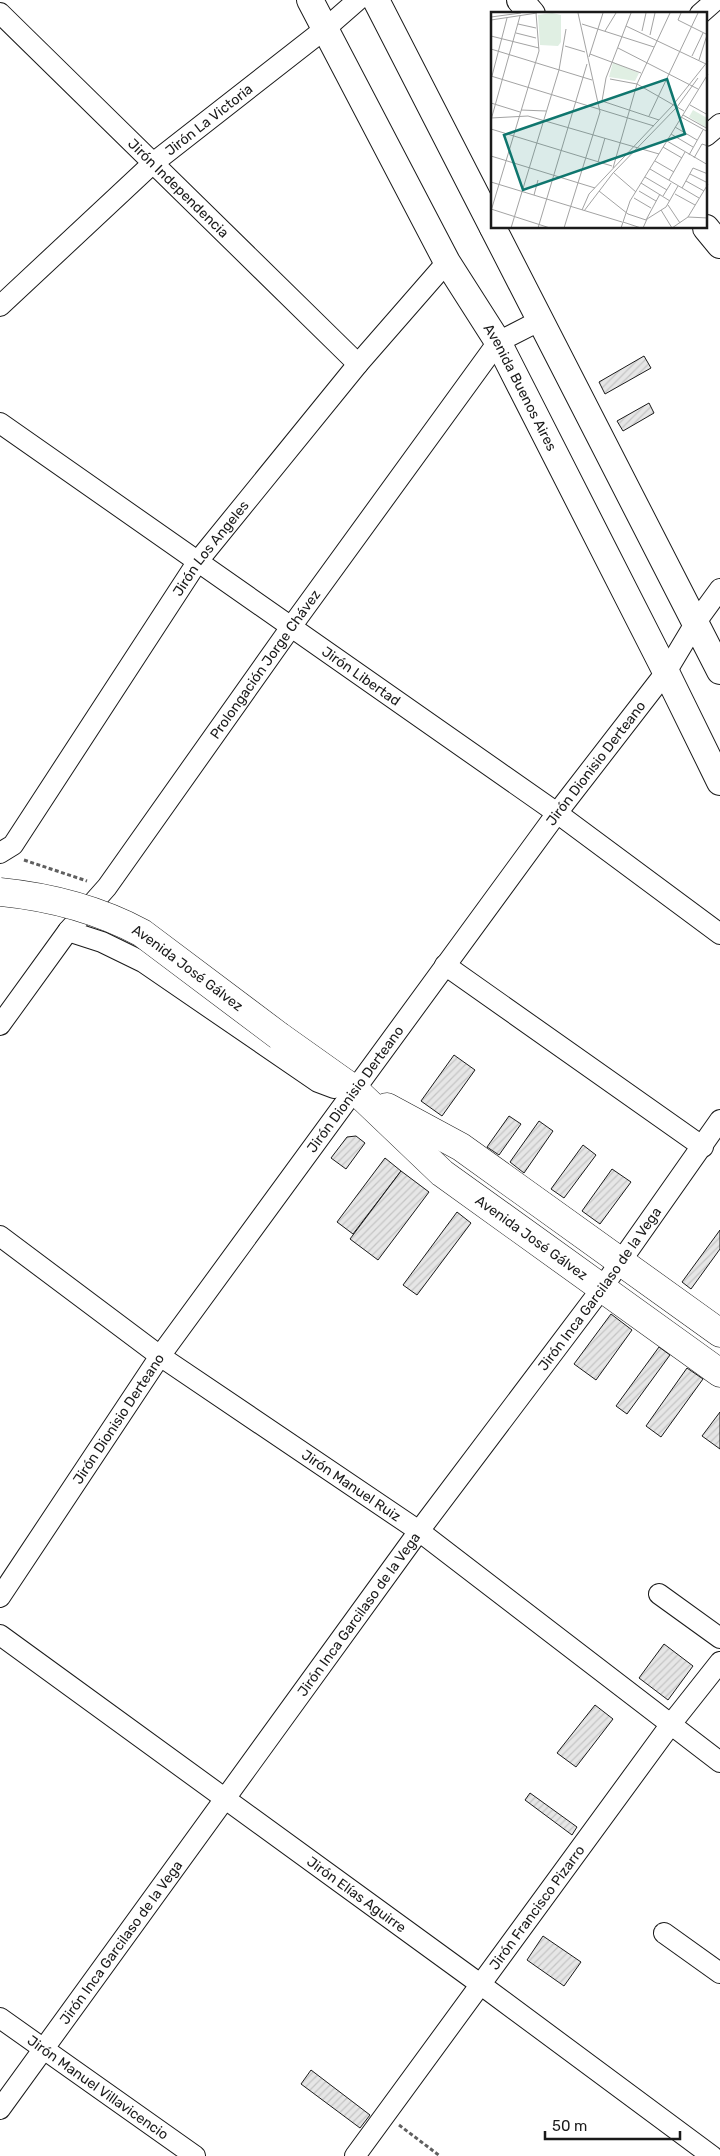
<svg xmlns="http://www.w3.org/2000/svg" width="720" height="2156" font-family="Rubik,sans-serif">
  <defs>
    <pattern id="building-hatch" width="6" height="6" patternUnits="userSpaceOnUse" patternTransform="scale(1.25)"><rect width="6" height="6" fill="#e6e6e6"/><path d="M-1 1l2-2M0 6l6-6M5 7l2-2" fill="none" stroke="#c5c5c5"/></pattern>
  </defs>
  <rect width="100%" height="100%" fill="#fff"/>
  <g fill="url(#building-hatch)" stroke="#1a1a1a">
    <polygon points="644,356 651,368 605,394 599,382"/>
    <polygon points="649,403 654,413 623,431 617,421"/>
    <polygon points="454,1055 475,1070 442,1116 421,1101"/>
    <polygon points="509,1116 521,1124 499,1155 487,1147"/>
    <polygon points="539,1121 553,1131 524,1173 510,1162"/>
    <polygon points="356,1136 365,1143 346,1169 331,1158 347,1137"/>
    <polygon points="583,1145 596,1155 564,1198 551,1189"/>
    <polygon points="385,1158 401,1171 353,1234 337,1222"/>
    <polygon points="612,1169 631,1182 600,1224 582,1211"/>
    <polygon points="401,1171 429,1192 378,1260 350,1239"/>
    <polygon points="457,1212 471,1223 417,1295 403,1285"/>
    <polygon points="720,1230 720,1249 691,1289 682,1282"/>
    <polygon points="611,1314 632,1330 596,1380 574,1364"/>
    <polygon points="659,1347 670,1355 627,1414 616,1406"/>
    <polygon points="687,1368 703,1379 661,1437 646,1426"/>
    <polygon points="720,1412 720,1449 702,1436"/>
    <polygon points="664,1644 693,1666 668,1700 639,1678"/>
    <polygon points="595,1705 613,1719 576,1767 557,1753"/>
    <polygon points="530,1793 577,1827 572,1835 525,1800"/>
    <polygon points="543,1936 581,1962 564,1986 527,1960"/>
    <polygon points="311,2070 370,2115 360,2128 301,2084"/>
  </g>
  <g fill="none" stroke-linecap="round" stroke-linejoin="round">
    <g stroke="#1a1a1a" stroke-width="22">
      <g id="minor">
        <path id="s1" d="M0,13L358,364"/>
        <polyline points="700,14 716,0"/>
        <polyline points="706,136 720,124"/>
        <path id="s2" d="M0,306L152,164L326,28L358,0"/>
        <path id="s3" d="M0,423L557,813L720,934"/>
        <path id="s4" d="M0,853L13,845L198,561L358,364L447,262"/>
        <polyline points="68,931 102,942 143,962 318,1082 334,1088 349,1085"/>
        <polyline points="445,965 703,1147"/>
        <path id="s5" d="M0,1025L68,931L107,887L291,627L498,342L541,320"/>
        <path id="s6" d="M0,1236L160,1356L419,1531L720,1762"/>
        <polyline points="659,1594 720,1638"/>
        <path id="s7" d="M0,1597L160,1356L557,813L666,672L696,622L720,589"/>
        <path id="s8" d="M0,1635L480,1984L712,2156"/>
        <polyline points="664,1933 720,1973"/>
        <path id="s9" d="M0,2018L195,2156"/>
        <path id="s10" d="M0,2109L419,1531L602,1288L720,1120"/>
        <path id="s11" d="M355,2156L671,1724L720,1662"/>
      </g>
    </g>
    <g stroke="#1a1a1a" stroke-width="28">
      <g id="major">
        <path id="s12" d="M310,0L447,262L498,342L666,672L720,782"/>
        <polyline points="376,0 492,226"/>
        <polyline points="520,0 532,14"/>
        <polyline points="493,228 720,671"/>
        <polyline points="706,228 720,245"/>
      </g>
    </g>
    <g stroke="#1a1a1a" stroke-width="29">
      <g id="highway">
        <path id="s13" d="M279,1036L355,1090L442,1173L720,1373"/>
        <polyline points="387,1107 461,1147 720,1333"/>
      </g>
    </g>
    <g stroke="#5f5f5f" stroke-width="3" stroke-dasharray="4 2.5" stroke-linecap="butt">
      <polyline points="24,860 87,881"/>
      <polyline points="399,2125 440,2156"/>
    </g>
    <use href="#minor" stroke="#fff" stroke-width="20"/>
    <use href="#major" stroke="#fff" stroke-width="26"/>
    <use href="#highway" stroke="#fff" stroke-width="28"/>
    <g stroke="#1a1a1a" stroke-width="29" stroke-linecap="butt">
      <g id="highway-bridge">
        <path id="s14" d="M0,892C51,897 97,909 142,933L279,1036"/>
      </g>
    </g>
    <use href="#highway-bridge" stroke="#fff" stroke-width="28"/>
  </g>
  <g text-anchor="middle" stroke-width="4" stroke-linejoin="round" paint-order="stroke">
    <g font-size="14" fill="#1a1a1a" stroke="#fff">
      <text dy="5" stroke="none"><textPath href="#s2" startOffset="280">Jirón La Victoria</textPath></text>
      <text dy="5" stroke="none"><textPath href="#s1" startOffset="250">Jirón Independencia</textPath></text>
      <text dy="5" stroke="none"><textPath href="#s12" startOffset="441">Avenida Buenos Aires</textPath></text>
      <text dy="5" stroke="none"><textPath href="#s4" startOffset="372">Jirón Los Angeles</textPath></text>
      <text dy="5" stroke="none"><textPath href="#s5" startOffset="448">Prolongación Jorge Chávez</textPath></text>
      <text dy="5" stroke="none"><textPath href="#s3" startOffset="441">Jirón Libertad</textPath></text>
      <text dy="5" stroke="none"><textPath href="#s7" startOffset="1025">Jirón Dionisio Derteano</textPath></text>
      <text dy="5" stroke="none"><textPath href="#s14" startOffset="206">Avenida José Gálvez</textPath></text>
      <text dy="5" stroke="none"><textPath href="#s7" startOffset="620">Jirón Dionisio Derteano</textPath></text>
      <text dy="5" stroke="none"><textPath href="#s13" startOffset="324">Avenida José Gálvez</textPath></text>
      <text dy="5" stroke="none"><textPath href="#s10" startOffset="1016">Jirón Inca Garcilaso de la Vega</textPath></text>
      <text dy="5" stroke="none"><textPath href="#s7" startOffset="214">Jirón Dionisio Derteano</textPath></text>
      <text dy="5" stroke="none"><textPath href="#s6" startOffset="431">Jirón Manuel Ruiz</textPath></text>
      <text dy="5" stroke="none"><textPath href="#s10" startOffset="611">Jirón Inca Garcilaso de la Vega</textPath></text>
      <text dy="5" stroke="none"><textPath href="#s8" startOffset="441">Jirón Elías Aguirre</textPath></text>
      <text dy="5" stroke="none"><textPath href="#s11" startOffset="308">Jirón Francisco Pizarro</textPath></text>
      <text dy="5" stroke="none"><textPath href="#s10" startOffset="206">Jirón Inca Garcilaso de la Vega</textPath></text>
      <text dy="5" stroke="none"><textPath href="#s9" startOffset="120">Jirón Manuel Villavicencio</textPath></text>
    </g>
  </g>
  <g transform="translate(491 12)">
    <rect width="216" height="216" fill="#fff"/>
    <path d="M61,1L70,3V30L67,34L49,33L47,3ZM122,50L148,61L144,69L118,65ZM202,98L216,106V116L198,105Z" fill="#e0efe3"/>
    <path fill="none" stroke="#a3a3a3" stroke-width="1" d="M140,1L115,66L111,89L168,108M190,1L187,8L217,23M0,5L30,1M0,8L46,1M27,12L45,16M91,12L163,35M135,14L215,52M114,19L125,1M151,19L155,1M25,21L45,26M159,23L164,1M0,24L48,36M74,34L94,40M127,36L207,77M0,37L101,68M99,42L150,61M201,44L212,21M98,45L112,1M208,48L216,23M0,64L163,114M1,64L16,6M119,67L146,72L193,99M0,91L29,100M199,93L217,103M30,98L55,99M192,103L217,117M158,104L207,1M190,105L217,120M0,106L37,104L168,142M0,108L29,4M184,115L206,128M0,117L121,154M180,122L202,135M176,129L217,153M172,135L191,146M198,143L212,118M0,144L104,176M203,146L211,132L217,134M164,149L183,160M107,150L114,126M122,156L146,72L179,1M159,157L208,186M123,161L145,180M199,162L217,171M154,165L176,178M178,168L194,140M195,169L213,179M0,170L131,210M150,171L179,189M191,176L202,156L217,162M108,179L137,202L155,208L169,182M148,179L165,189M184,182L204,193M43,183L47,168M172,184L180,171M143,186L160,196M177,193L189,211M0,197L59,216M91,198L98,182L182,93L217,49M170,198L181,216M0,199L48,39L45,1M93,199L122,161L186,95L207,66M197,205L217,206M132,210L150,216M20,216L68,58L75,17M47,216L96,52M73,216L109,100L87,1M130,216L139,189L217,62M152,216L156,207L175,195L187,174M181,216L197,205L217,172"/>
    <path fill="#0f766e" fill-opacity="0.15" stroke="#0f766e" stroke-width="2.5" d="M176,67L194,122L32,178L13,123Z"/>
    <rect width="216" height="216" fill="none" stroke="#1a1a1a" stroke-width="2.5"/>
  </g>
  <path d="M545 2131v8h135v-8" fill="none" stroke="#1a1a1a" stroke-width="2.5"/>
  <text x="552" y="2131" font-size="15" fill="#1a1a1a" stroke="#ffffff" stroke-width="4" paint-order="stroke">50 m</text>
</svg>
